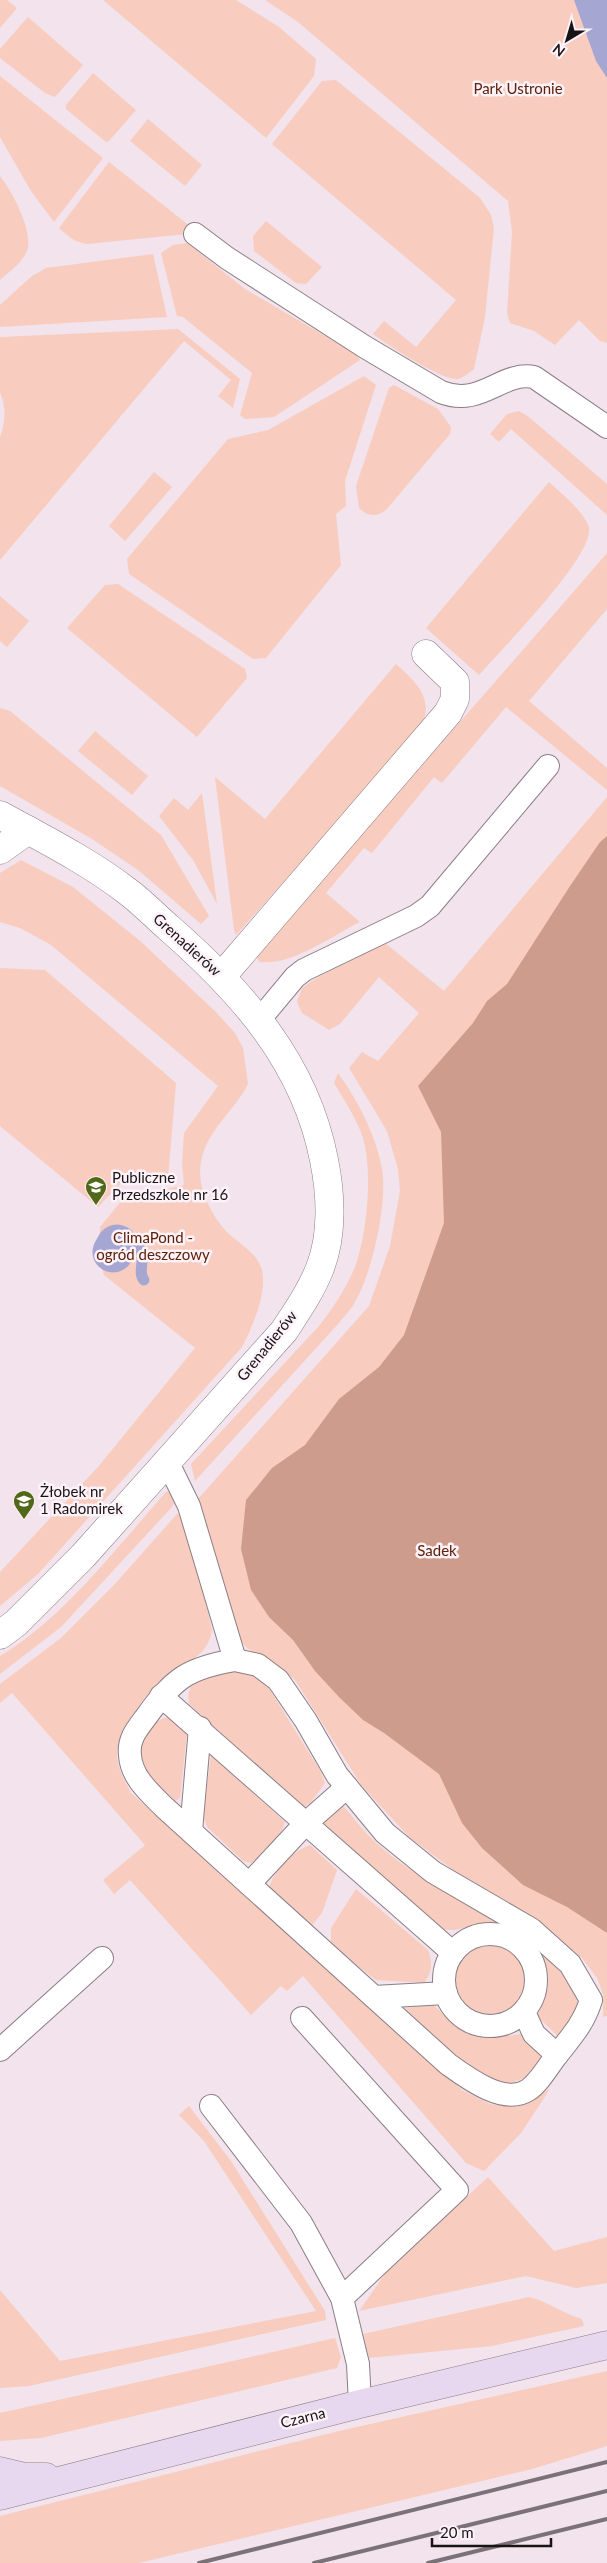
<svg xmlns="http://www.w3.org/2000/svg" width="607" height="2563" font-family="Lato,sans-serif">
  <rect width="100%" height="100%" fill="#f2e3ec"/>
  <g fill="#f8cdbf">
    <polygon points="0,0 7,0 17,8 0,28"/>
    <polygon points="103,0 236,0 279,27 316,59 314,76 266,138"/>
    <polygon points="265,0 607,0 607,343 600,341 579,320 555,345 534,331 510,323 507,313 512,232 508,201 298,22"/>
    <polygon points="28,17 83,65 55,97 45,93 0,58 0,49"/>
    <polygon points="93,73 136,110 109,141 106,142 66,109 66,105"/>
    <polygon points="0,76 103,158 54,222 31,191 0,137"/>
    <path d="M336,80L480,198L491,215L494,228L485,317L474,369C469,373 463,378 457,379C443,381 386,344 373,334L384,321L416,347L456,300L272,144L322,81Z"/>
    <polygon points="148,119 202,165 185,186 130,141"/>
    <path d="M109,162L191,227L187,234L87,244C74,242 68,236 59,228Z"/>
    <path d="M0,176C12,191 34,232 27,251C22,263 9,272 0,280Z"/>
    <polygon points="266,221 322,267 306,284 296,283 254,251 253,236"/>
    <polygon points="187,243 245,289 356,354 360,360 274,417 245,419 240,415 252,373 183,317 177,316 161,253 173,245"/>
    <polygon points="153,254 167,317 0,327 0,305 32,276 46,268"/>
    <path d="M178,329L240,379L233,408L218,396L231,380L184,341L0,560V437C6,420 6,408 0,392C0,383 0,348 0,337Z"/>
    <polygon points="364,376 376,385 345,481 346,506 336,514 341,565 266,658 253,659 129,574 127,559 228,439 268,430"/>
    <path d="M394,385L438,409L451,427L450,434L386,510C376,517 368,517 359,508L356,486L389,388Z"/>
    <polygon points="519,411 529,417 607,484 607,515 511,429 499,442 490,434 507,414"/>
    <polygon points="154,472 172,487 125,541 109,526"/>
    <path d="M549,482C560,492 587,514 589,529C592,558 501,650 479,675L426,628Z"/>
    <path d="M607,553V609L529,701L607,768V790L506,707L442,783L434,777L372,853L364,848L326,893L360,922C332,936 291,966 260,962L256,957C371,821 491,688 607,553Z"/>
    <polygon points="118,584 245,669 247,678 197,737 67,628 105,585"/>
    <polygon points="0,596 29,621 7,647 0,641"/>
    <path d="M396,664C418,684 436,700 419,731L236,935L234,930L215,777L265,819Z"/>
    <polygon points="0,708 10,711 161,835 209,916 201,924 138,870 92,839 0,786"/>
    <polygon points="95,731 148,776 132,795 78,751"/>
    <polygon points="202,793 217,904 193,860 159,816 174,798 188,810"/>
    <polygon points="607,797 607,2016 603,2017 603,1994 597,1978 582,1958 527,1913 468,1881 409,1837 362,1786 295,1680 272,1662 248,1649 237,1637 217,1577 198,1499 369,1306 390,1246 400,1191 398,1169 387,1131 349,1068 362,1052 378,1061 419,1013 379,977 340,1024 329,1030 302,1013 297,1002 302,988 318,977 385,943 444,991"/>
    <path d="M21,860L73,887L139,940L215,1011L235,1033L243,1048L248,1084C234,1112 207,1129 201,1162C196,1187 212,1217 229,1234C240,1244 256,1253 261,1267C269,1290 252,1328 242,1347L38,1574L0,1606V1572L98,1467L195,1348L104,1275L99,1258L100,1227L123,1199L184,1185L182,1164L184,1133L218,1086L51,945L20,928L0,922V873Z"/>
    <polygon points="0,968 45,970 176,1083 168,1178 126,1178 98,1207 0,1126"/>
    <path d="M338,1073C358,1101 376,1135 382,1169C388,1202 372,1273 355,1302C351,1310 344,1316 339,1323L195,1481L191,1464L319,1326C333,1308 346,1289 355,1267C367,1234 373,1172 363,1138C357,1119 344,1100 334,1083Z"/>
    <path d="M167,1491L177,1499L172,1507L61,1627L0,1674V1656C64,1618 117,1547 167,1491Z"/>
    <path d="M177,1514H186L212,1630C208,1657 186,1661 166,1677C147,1691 118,1730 117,1754C117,1768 125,1781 131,1793L462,2090L490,2104L518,2107L550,2089L521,2133L484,2171L466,2163L303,1976L287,1991L281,1986L251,2015L130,1880L114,1894L103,1880L145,1845L12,1693L0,1703V1684L61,1638L114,1585Z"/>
    <path d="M239,1669L255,1674L265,1682L321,1772L325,1783L311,1802L303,1808L189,1704C187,1693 190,1686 197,1678Z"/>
    <path d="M168,1717L187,1733L180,1798L175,1801C163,1788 138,1772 139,1751C140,1747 144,1741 146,1737C152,1726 155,1720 168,1717Z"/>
    <path d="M211,1755L285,1822C279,1840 268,1853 251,1863L243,1861L207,1827L203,1816Z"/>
    <path d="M343,1806C352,1815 359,1826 368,1835C407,1874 458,1898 505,1925L476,1924L456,1930H443L323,1823Z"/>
    <path d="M310,1845L337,1870L322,1913L312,1925L269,1887C275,1869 293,1851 310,1845Z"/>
    <path d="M356,1889L428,1950C433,1963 432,1972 424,1983L376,1980L350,1960L331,1942V1928Z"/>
    <circle cx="490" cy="1980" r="35"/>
    <path d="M540,1951L554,1960L579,1999L578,2013L564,2042L537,2016C551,1987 552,1982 540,1951Z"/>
    <path d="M434,2005C467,2041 478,2041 525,2033L545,2057L527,2077L511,2083L486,2081L417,2022L405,2008Z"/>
    <polygon points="189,2106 231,2161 325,2311 326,2320 29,2386 0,2388 0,2290 60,2361 316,2311 204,2141 179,2115"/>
    <polygon points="488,2177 554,2251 607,2237 607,2283 576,2288 526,2276 359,2311 387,2271"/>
    <path d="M529,2297C548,2301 563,2314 582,2319L584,2326L492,2346L369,2358L363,2334Z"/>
    <polygon points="335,2338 341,2357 337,2368 41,2438 0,2441 0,2413"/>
    <polygon points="607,2371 607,2446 532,2469 139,2563 0,2563 0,2516 339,2431"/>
  </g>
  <polygon fill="#ce9c8c" points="607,836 607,1933 567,1907 523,1885 482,1848 462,1823 439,1774 384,1733 363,1720 339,1697 315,1671 293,1640 269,1617 251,1590 241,1549 246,1500 272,1468 305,1445 339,1399 379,1367 404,1335 444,1223 441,1132 418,1086 473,1023 487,1001 507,984 570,886 600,842"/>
  <polygon fill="#a6a6d3" points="574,0 607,0 607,78 596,61"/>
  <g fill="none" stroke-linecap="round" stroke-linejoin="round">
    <path stroke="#a6a6d3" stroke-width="11" d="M136,1242C149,1258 136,1271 144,1280"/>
    <polyline stroke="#a6a6d3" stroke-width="41" points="113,1252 117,1245"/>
    <g stroke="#8b7e86" stroke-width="24">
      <g id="lane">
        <path d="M195,234L227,258L365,347L441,392C481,408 501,371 534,377L607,427"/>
        <polyline points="260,1019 295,977 304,970 416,916 430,906 548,766"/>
        <polyline points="167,1461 189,1506 235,1660"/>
        <path d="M235,1660L258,1665L278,1680L306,1721L337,1775L385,1833L433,1872L531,1929L570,1964L591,2000C584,2023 572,2036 557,2055C549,2065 539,2083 528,2090C504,2106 466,2077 448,2064L165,1808C150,1793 131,1777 130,1755C128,1739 137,1729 146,1717C174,1678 188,1668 235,1660Z"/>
        <polyline points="161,1696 453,1953"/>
        <polyline points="191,1831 200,1728"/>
        <polyline points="249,1884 305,1824 347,1787"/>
        <circle cx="490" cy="1980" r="46"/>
        <polyline points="374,1997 446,1993"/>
        <polyline points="524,2012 534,2034 557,2055"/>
        <polyline points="302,2018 457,2190 342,2298"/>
        <polyline points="0,2050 102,1958"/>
        <polyline points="211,2106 301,2223 342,2298 358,2364 360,2404"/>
      </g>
    </g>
    <g stroke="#8b7e86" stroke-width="29">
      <g id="street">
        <path d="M0,815C42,838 88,861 127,891C142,902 155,916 169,928C242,992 305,1062 324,1160C331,1194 333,1235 320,1268C311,1291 297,1311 284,1331L83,1556L16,1623L0,1635"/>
        <polyline points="0,850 28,830"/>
        <polyline points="222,976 448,713 455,699 455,682 426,654"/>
      </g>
    </g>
    <g stroke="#8b7e86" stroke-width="29">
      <g id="secondary">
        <polyline points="0,2471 25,2477 46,2477"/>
        <polyline points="0,2496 360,2404 607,2345"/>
      </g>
    </g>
    <use href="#lane" stroke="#fff" stroke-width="22"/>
    <use href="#street" stroke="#fff" stroke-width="28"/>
    <use href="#secondary" stroke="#e7d7ef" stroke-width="28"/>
    <g stroke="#7b7277" stroke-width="4">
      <polyline points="199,2563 607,2462"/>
      <polyline points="314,2563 607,2491"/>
      <polyline points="428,2563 607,2519"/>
    </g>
  </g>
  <defs>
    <g id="school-pin" transform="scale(1.125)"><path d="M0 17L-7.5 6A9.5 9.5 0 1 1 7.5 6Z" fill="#516818" stroke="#fdf2f8"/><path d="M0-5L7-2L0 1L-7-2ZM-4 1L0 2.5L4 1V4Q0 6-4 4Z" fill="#fff"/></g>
  </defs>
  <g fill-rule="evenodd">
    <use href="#school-pin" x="96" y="1187"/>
    <use href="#school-pin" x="24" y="1501"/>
  </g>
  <g text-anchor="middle" stroke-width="5" stroke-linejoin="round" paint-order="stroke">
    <g font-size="15" fill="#5d2009" stroke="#fdf2f8">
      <text x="518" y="94">Park Ustronie</text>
      <text x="153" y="1243">ClimaPond -<tspan x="153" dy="17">ogród deszczowy</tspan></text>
      <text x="437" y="1556">Sadek</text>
    </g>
    <g font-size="15" fill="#181416" stroke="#fdf2f8">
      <text transform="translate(187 945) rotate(42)" y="5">Grenadierów</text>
      <text transform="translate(267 1346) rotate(-51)" y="5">Grenadierów</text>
      <text transform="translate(303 2418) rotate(-14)" y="5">Czarna</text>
    </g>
    <g font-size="15" fill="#181416" stroke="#fdf2f8" text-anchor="start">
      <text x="112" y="1183">Publiczne<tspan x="112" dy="17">Przedszkole nr 16</tspan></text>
      <text x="40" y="1497">Żłobek nr<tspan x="40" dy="17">1 Radomirek</tspan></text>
    </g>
  </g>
  <g transform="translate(567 40) rotate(218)" stroke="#fdf2f8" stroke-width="4" paint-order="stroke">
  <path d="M0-4L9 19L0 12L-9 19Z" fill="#181416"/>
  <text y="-8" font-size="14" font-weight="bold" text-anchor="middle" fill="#181416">N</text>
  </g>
  <path d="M432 2538v8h119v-8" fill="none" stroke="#181416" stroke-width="2.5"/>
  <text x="440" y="2538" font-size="15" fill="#181416" stroke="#fdf2f8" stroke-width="4" paint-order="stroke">20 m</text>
</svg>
